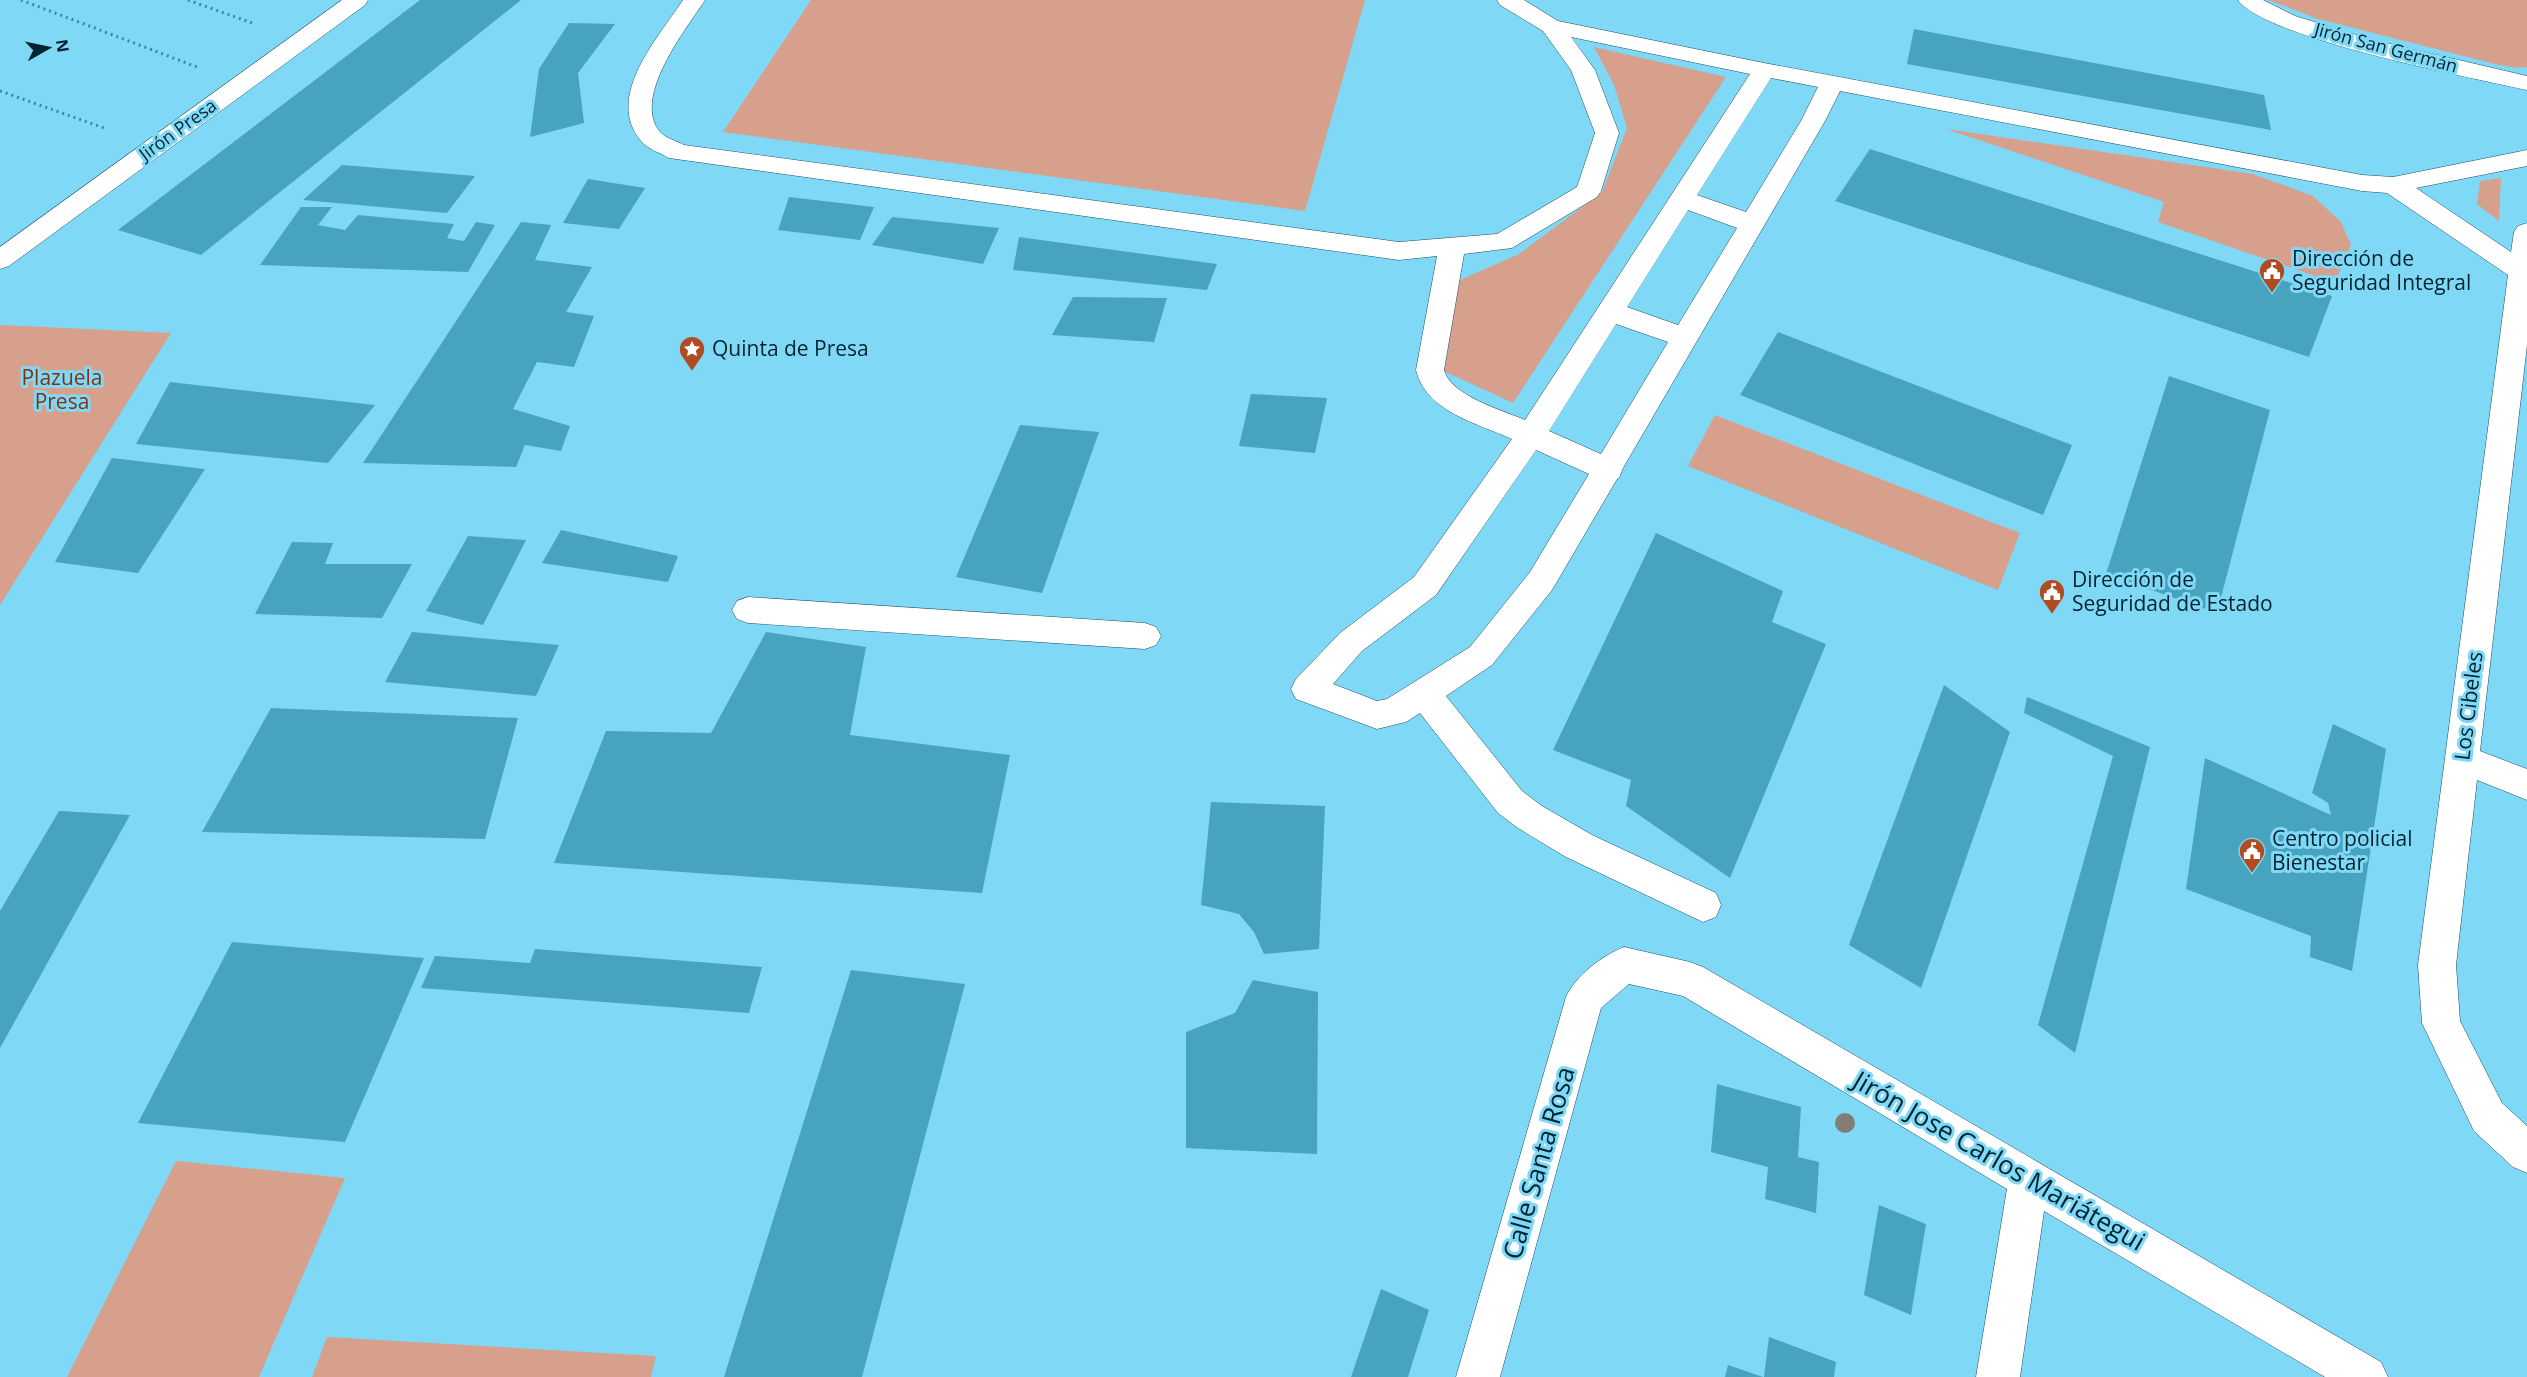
<svg xmlns="http://www.w3.org/2000/svg" width="2527" height="1377" font-family="'Open Sans',sans-serif">
  <rect width="100%" height="100%" fill="#7fd9f6"/>
  <g fill="#d7a08c">
    <polygon points="811,0 1365,0 1305,211 723,132"/>
    <polygon points="2268,0 2527,0 2527,67 2518,68 2499,65 2318,19"/>
    <polygon points="1594,47 1726,77 1513,403 1435,367 1458,281 1519,254 1602,192 1627,128 1614,85"/>
    <polygon points="1946,129 2253,174 2313,196 2341,222 2351,245 2335,283 2158,222 2164,202"/>
    <polygon points="2501,178 2499,221 2477,204 2480,181"/>
    <polygon points="2,325 171,333 0,605 0,327"/>
    <polygon points="1715,415 2020,533 1998,590 1688,466"/>
    <polygon points="176,1161 345,1178 259,1377 67,1377"/>
    <polygon points="327,1337 656,1356 651,1377 312,1377"/>
  </g>
  <g fill="#47a3be">
    <polygon points="420,0 521,0 201,255 118,230"/>
    <polygon points="569,23 615,24 578,73 584,123 530,137 539,69"/>
    <polygon points="1914,29 2264,95 2271,130 1907,64"/>
    <polygon points="1870,149 2332,296 2309,357 1835,201"/>
    <polygon points="342,165 475,176 447,213 303,200"/>
    <polygon points="588,179 645,188 619,229 563,223"/>
    <polygon points="789,197 874,207 860,240 778,230"/>
    <polygon points="301,207 332,207 318,225 345,230 358,215 454,224 447,238 464,241 476,222 495,225 468,272 260,265"/>
    <polygon points="892,217 999,228 983,264 872,245"/>
    <polygon points="521,222 551,225 535,260 592,267 566,312 594,316 574,367 537,362 513,409 570,426 561,451 525,445 516,467 363,463"/>
    <polygon points="1019,237 1217,264 1207,290 1013,270"/>
    <polygon points="1073,297 1167,298 1154,342 1052,335"/>
    <polygon points="1778,332 2072,445 2043,515 1740,395"/>
    <polygon points="2169,376 2270,410 2217,613 2106,574"/>
    <polygon points="170,382 375,405 328,463 136,444"/>
    <polygon points="1251,394 1327,398 1315,453 1239,446"/>
    <polygon points="1020,425 1099,432 1042,593 956,577"/>
    <polygon points="112,458 205,469 138,573 55,562"/>
    <polygon points="561,530 678,556 668,582 542,563"/>
    <polygon points="1656,533 1783,591 1772,622 1826,644 1730,878 1626,806 1631,780 1553,750"/>
    <polygon points="468,536 526,540 483,625 426,611"/>
    <polygon points="292,542 333,543 325,564 412,564 382,618 255,614"/>
    <polygon points="412,632 559,645 536,696 385,682"/>
    <polygon points="766,632 866,647 850,735 1010,755 982,893 554,863 606,731 711,733"/>
    <polygon points="1944,685 2010,732 1921,988 1849,945"/>
    <polygon points="2027,697 2150,747 2075,1053 2038,1025 2113,756 2024,713"/>
    <polygon points="271,708 518,718 485,839 202,832"/>
    <polygon points="2333,724 2386,749 2352,971 2310,957 2311,936 2186,889 2205,758 2331,815 2328,803 2312,793"/>
    <polygon points="1211,802 1325,806 1319,949 1264,954 1254,932 1239,914 1201,905"/>
    <polygon points="59,811 130,815 0,1048 0,911"/>
    <polygon points="232,942 424,958 345,1142 138,1123"/>
    <polygon points="535,949 762,967 749,1013 421,988 435,956 530,963"/>
    <polygon points="851,970 965,984 862,1377 724,1377"/>
    <polygon points="1253,980 1318,992 1317,1154 1186,1148 1186,1032 1235,1013"/>
    <polygon points="1717,1084 1801,1107 1798,1157 1819,1162 1816,1213 1765,1199 1768,1167 1711,1152"/>
    <polygon points="1879,1205 1926,1224 1911,1315 1864,1295"/>
    <polygon points="1381,1289 1429,1310 1408,1377 1351,1377"/>
    <polygon points="1769,1337 1836,1362 1834,1377 1764,1377"/>
    <polygon points="1728,1365 1763,1377 1725,1377"/>
  </g>
  <g fill="none" stroke-linecap="round" stroke-linejoin="round">
    <g stroke="#1d4e5c" stroke-width="1">
      <g id="minor">
        <polygon points="342,0 368,0 365,5 9,266 0,269 0,247"/>
        <path d="M683,0H705C686,29 631,98 660,132C665,138 677,141 684,145L1399,242L1497,234L1577,187L1595,133L1571,70L1543,31L1500,5L1497,0H1524L1558,21L1764,63L2362,175L2393,177L2527,150V166L2416,188L2511,252L2514,232L2518,226L2527,223V345L2480,751L2527,769V800L2477,780L2456,965L2460,1021L2502,1103L2527,1126V1173L2513,1167L2474,1131L2422,1023L2418,965L2508,275L2387,193L2362,191L1840,91L1825,121L1623,468L1619,478L1617,479L1552,590L1492,665L1446,696L1522,791L1542,806L1592,835L1716,893L1721,905L1716,917L1703,922L1566,857L1518,828L1498,813L1420,713L1406,722L1377,729L1296,699L1291,689L1296,679L1340,633L1414,577L1512,439C1477,423 1426,412 1416,370L1437,256L1399,260L669,158C661,153 647,149 641,141C604,97 658,38 683,0ZM1571,37L1750,74L1525,420C1502,410 1451,396 1444,370L1464,254L1512,248L1597,197L1601,191L1619,133L1595,70ZM1771,78L1818,87L1801,121L1746,212L1697,195ZM1688,210L1737,228L1678,325L1627,307ZM1616,324L1668,342L1601,454L1549,431ZM1536,450L1589,474L1530,572L1470,647L1387,699L1377,701L1333,684L1362,651L1436,595Z"/>
        <path d="M2238,0H2263L2295,16L2373,40L2527,76V90C2474,78 2264,38 2238,0Z"/>
        <polygon points="748,597 1145,623 1156,627 1161,636 1156,645 1145,649 748,623 737,619 732,610 737,601"/>
        <path d="M1624,947L1690,962L1703,967L2381,1362L2388,1377H2325L2044,1211L2020,1377H1976L2007,1189L1683,996L1629,984L1601,1008L1500,1377H1456L1566,997C1576,975 1602,956 1624,947Z"/>
      </g>
    </g>
    <g stroke="#438498" stroke-width="3" stroke-dasharray="2 4" stroke-linecap="butt">
      <polyline points="21,0 197,67"/>
      <polyline points="188,0 255,24"/>
      <polyline points="0,91 107,129"/>
    </g>
    <use href="#minor" fill="#fff" fill-rule="evenodd"/>
  </g>
  <circle fill="#827d76" cx="1845" cy="1123" r="10"/>
  <defs>
    <g id="civic-pin" transform="scale(1.35)"><path d="M0 17L-7.5 6A9.5 9.5 0 1 1 7.5 6Z" fill="#b14b22" stroke="#7fd9f6"/><path d="M-.6-6.5H3V-4.5H.6V-3L4-1V1h2V6H-6V1h2V-1L-.6-3ZM-1.2 2.5V6h2.4V2.5Z" fill="#fff"/></g>
    <g id="sight-pin" transform="scale(1.35)"><path d="M0 17L-7.5 6A9.5 9.5 0 1 1 7.5 6Z" fill="#b14b22" stroke="#7fd9f6"/><path d="M0-6L1.8-2.2L6-1.7L2.9 1.2L3.7 5.4L0 3.3L-3.7 5.4L-2.9 1.2L-6-1.7L-1.8-2.2Z" fill="#fff"/></g>
  </defs>
  <g fill-rule="evenodd">
    <use href="#civic-pin" x="2272" y="271"/>
    <use href="#sight-pin" x="692" y="349"/>
    <use href="#civic-pin" x="2052" y="592"/>
    <use href="#civic-pin" x="2252" y="851"/>
  </g>
  <g text-anchor="middle" stroke-width="6" stroke-linejoin="round" paint-order="stroke">
    <g font-size="18" fill="#00242f" stroke="#7fd9f6">
      <text transform="translate(2386 48) rotate(15)" y="6">Jirón San Germán</text>
      <text transform="translate(178 130) rotate(-36)" y="6">Jirón Presa</text>
    </g>
    <g font-size="21" fill="#00242f" stroke="#7fd9f6" text-anchor="start">
      <text x="2292" y="266">Dirección de<tspan x="2292" dy="24">Seguridad Integral</tspan></text>
      <text x="712" y="356">Quinta de Presa</text>
      <text x="2072" y="587">Dirección de<tspan x="2072" dy="24">Seguridad de Estado</tspan></text>
      <text x="2272" y="846">Centro policial<tspan x="2272" dy="24">Bienestar</tspan></text>
    </g>
    <g font-size="21" fill="#84310e" stroke="#7fd9f6">
      <text x="62" y="385">Plazuela<tspan x="62" dy="24">Presa</tspan></text>
    </g>
    <g font-size="21" fill="#00242f" stroke="#7fd9f6">
      <text transform="translate(2469 706) rotate(-83)" y="7">Los Cibeles</text>
    </g>
    <g font-size="26" fill="#00242f" stroke="#7fd9f6">
      <text transform="translate(1999 1161) rotate(30)" y="9">Jirón Jose Carlos Mariátegui</text>
      <text transform="translate(1539 1163) rotate(-74)" y="9">Calle Santa Rosa</text>
    </g>
  </g>
  <g transform="translate(48 48) rotate(81)" stroke="#7fd9f6" stroke-width="4.5" paint-order="stroke">
  <path d="M0-4.5L10 22L0 15L-10 22Z" fill="#00242f"/>
  <text y="-9" font-size="16" font-weight="bold" text-anchor="middle" fill="#00242f">N</text>
  </g>
</svg>
